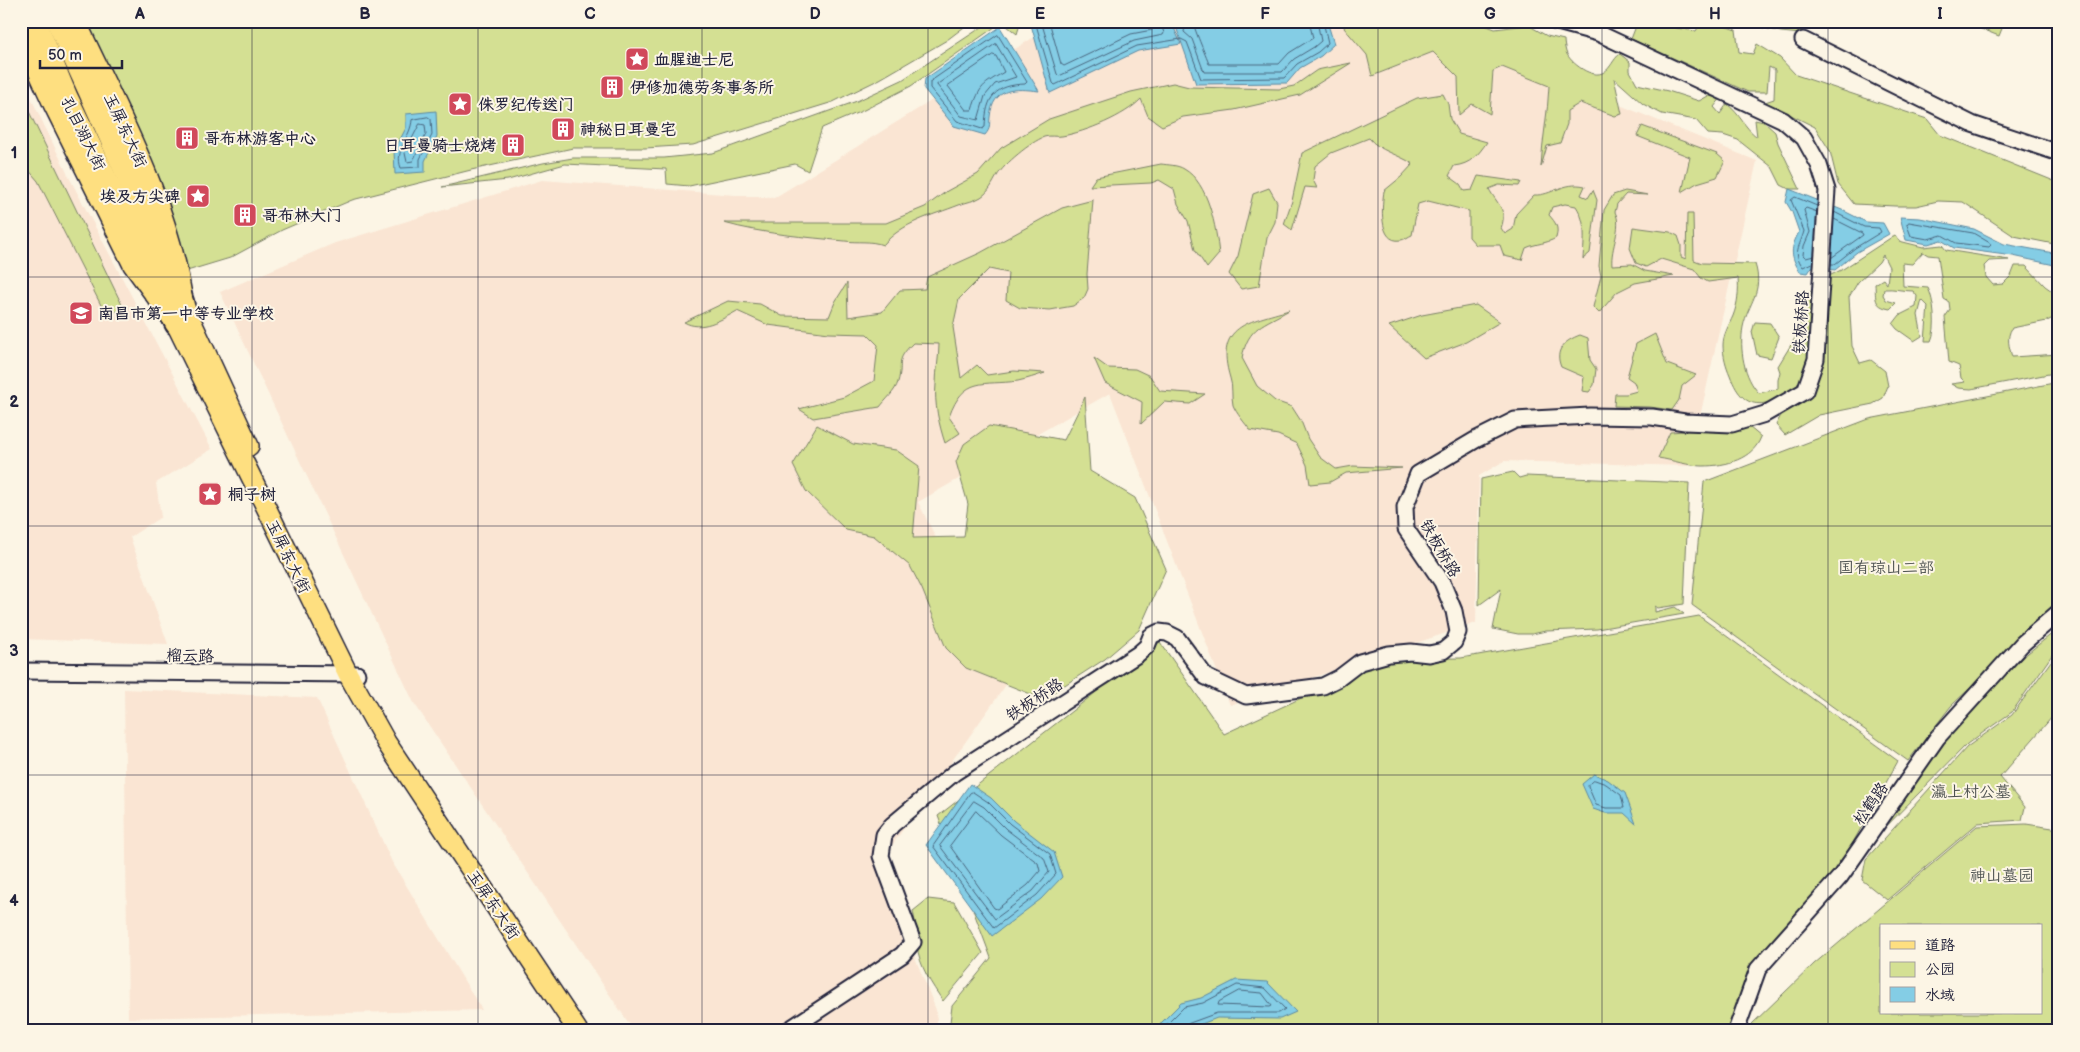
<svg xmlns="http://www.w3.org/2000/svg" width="2080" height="1052" font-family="'Balsamiq Sans','LXGW WenKai TC',sans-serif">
  <rect width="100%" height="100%" fill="#fcf5e5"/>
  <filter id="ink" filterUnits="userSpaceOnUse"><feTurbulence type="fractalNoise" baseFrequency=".02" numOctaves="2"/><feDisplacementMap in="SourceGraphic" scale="10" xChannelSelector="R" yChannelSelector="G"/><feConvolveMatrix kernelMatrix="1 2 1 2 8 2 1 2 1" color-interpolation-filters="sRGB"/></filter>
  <g filter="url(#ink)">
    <g fill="#fae5d3">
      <polygon points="1060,21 1414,21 1757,161 1689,466 1504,461 1479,476 1476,623 1230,705 1110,393 918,502 1008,682 878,865 936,1010 938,1031 634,1031 414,703 220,292 335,243 542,180 774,198"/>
      <polygon points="21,77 69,177 212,449 156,483 161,517 130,537 168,644 21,639"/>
      <polygon points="124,689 317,698 392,862 482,1010 128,1018"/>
    </g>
    <g fill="#d4e093" stroke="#7b8167" fill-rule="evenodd">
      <polygon points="79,21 972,21 947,40 880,79 833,102 693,145 645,148 573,148 471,170 352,200 282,230 230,258 187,271"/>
      <polygon points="991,21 1021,21 1017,34 1002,22 911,86 864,110 822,128 808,171 795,164 689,186 667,184 666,169 565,164 508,180 442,187 543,163 573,158 664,158 713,153 857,101 902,80"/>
      <path d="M1347,21H1474L1495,29L1528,25L1547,36L1564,40C1564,44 1565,48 1566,52C1570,63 1593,80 1604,72C1611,68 1613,59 1620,54L1630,62V71L1637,84L1668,91L1699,101L1708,96L1721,98L1714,107L1720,114L1727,104C1741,115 1743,126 1757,137L1755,120L1764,122L1775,132L1778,143L1800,189H1789L1781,185L1772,167L1738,140L1723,135L1708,134L1696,120L1662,114L1643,104L1614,78L1622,114L1615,116L1580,103L1567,111V124L1560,143L1547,146L1541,167C1542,140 1548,114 1549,86L1502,67L1493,71L1490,114L1472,104L1459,115L1458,77L1433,52L1372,76L1367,55L1344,28Z"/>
      <polygon points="1638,21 1674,21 1676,28 1696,31 1702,21 1710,21 1736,30 1739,52 1753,54 1757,44 1780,58 1796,75 1927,119 1940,135 2059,183 2059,245 2014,236 1963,202 1938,201 1916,206 1895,206 1854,204 1838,184 1830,151 1815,127 1765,102 1774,99 1775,70 1769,67 1767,92 1748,92 1631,39"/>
      <polygon points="1735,21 1806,21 1801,34 1781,32"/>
      <polygon points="1973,21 2005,21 1999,36 1971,25"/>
      <path d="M1351,63L1300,95L1234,110L1183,117L1162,126L1148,116L1141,99C1125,116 1086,132 1062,136C1056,137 1049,135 1044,137C1031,142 1004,164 997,176C992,184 990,191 981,197C975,201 966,202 959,205C931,216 903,222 883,245C869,240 859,243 845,241C805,237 763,234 724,223H886L925,207L947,191L978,174L1001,148L1049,119L1131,92L1173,83L1189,87L1279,89L1294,86L1317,70Z"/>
      <path d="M1443,94L1448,104L1450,119L1459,134L1487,142C1478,155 1471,164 1454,166L1449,176L1460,184L1464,191L1472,190L1478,176L1521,182L1519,186L1499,185L1489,189C1497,204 1508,210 1501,228L1505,234L1513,229L1516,214L1534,195C1552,196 1563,181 1585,186L1581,195L1588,198L1593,190L1597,200L1590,253L1583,259C1584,240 1587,223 1576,206L1565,204L1552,207L1549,215C1556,223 1559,227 1556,238C1546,244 1537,243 1526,248L1522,260L1504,256L1500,245H1476L1469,237V211L1428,201L1418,204L1412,235C1409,236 1404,240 1401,240C1378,244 1382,204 1384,191L1401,177L1413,164C1398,154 1379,151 1369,138L1331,153L1315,166L1313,180L1317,188L1305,187L1292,230L1284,224L1292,201L1302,153L1417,98Z"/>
      <polygon points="21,95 124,309 106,315 38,181 21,161"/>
      <polygon points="1642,126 1717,154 1725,161 1717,177 1697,183 1682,192 1690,157 1637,136"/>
      <path d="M1161,164C1168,165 1178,165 1184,169C1209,183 1216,228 1219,254L1207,268L1195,250L1188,221L1178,204L1174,189L1159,180L1151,183L1090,186L1096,177Z"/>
      <polygon points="1269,188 1277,202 1275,222 1267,238 1259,286 1241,289 1229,274 1238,256 1253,194"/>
      <path d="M1625,191L1648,195L1626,194L1617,204L1615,212C1623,227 1610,248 1612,265L1632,264L1645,271L1674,276L1635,283L1617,292L1599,313L1593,307L1601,276L1599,266L1604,210L1613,195Z"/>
      <path d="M1093,200L1087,274L1088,289L1084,298L1073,306L1050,310L1020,308L1006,300L1008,273L989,269L959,299L953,327L961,378L977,365L987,375L1014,371L1045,373C1036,376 1027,379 1018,381C983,386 964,375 949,417L960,433L945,443C939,425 934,403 936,384C936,370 939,358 939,344L913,343C894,362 904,361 898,382C895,392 886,399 880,407L813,418L799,409L844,397L874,381L878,345L867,334L829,333L768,325L737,311C721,320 701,332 684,322L728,301L760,304L782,316L829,317L835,302L847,283L848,317L882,312L900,290L925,289L927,277L980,253L1062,208Z"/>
      <path d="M1687,214H1693L1694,260L1702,263L1755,264C1764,292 1748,303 1743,327C1739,349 1744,378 1759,393L1778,389V380L1780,372L1778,366L1800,330V312L1817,280L1810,360L1800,388C1769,405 1745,417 1730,375C1726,366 1723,355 1723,345C1723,335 1729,325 1733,316C1738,303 1739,291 1738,278L1708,282L1701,278L1694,269L1661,259L1646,267L1636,263L1630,248L1633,227L1670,232L1678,236L1681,245V257L1686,259Z"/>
      <path d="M1895,235L1899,241L1923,247L1942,245L1946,250L2009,260L1989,261L1984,266L1986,277L1993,285L2003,284L2011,276L2015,266H2026L2045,286L2059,296V315L2047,321L2012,328C2006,338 2009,346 2012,357L2059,354V372L1971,389L1958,388L1951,384L1965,382L1961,378L1959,366L1949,362L1945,317L1950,310L1949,302L1944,299L1938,256L1928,255L1923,252L1912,264L1902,263L1903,286L1928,288C1934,299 1937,329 1931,341H1925L1928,306L1922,300L1918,315L1922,336L1914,341L1897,329L1893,324L1900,315L1916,307L1917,296L1913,291C1902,291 1894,288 1884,289L1883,295L1886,300L1896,303L1890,309C1873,306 1876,298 1875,284L1883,279L1887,284L1889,267L1883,255L1879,262L1858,282L1849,297L1852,346L1860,363L1871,360L1885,371L1888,386L1883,398L1873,404L1819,415L1785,435L1776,425L1781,415L1804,400L1829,276L1843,269Z"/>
      <polygon points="1476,305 1500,322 1466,342 1424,358 1389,326 1422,315"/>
      <path d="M1289,310C1264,325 1248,326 1242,358L1257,386L1275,401L1292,407L1301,421L1308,439L1320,457L1336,469L1353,466L1402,468L1346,473L1330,482L1310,484L1307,465L1297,444L1278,435L1250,430C1245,423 1236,413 1233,405C1231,396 1233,386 1230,378C1214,325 1249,322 1289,310Z"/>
      <polygon points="1755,322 1770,323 1779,337 1771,358 1757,355 1752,332"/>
      <polygon points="1655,334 1667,364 1696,375 1682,386 1679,400 1672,410 1650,407 1614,406 1615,394 1626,394 1637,391 1634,382 1627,377 1636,344"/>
      <path d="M1580,335L1588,338L1590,360L1596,369L1594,385L1589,392L1582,391L1584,377L1561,367C1554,350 1564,341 1580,335Z"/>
      <polygon points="1094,358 1108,368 1135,369 1150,376 1160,391 1205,394 1190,404 1164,402 1141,424 1142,402 1105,383"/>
      <polygon points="2059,382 2059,604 1951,706 1908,761 1692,605 1704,482 1869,419"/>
      <polygon points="1085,397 1090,471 1135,498 1166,569 1139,630 1105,659 1043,699 966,668 946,648 922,589 910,566 874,536 846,530 806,491 793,465 817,425 853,444 896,450 919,466 913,538 964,537 968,504 956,462 964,444 989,426 1064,440"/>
      <path d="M1741,427H1749L1761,437C1753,459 1726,466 1703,466C1689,466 1672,460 1658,458L1670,432Z"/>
      <polygon points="1513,472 1519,478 1526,476 1689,483 1684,604 1658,608 1655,606 1655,612 1675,607 1684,614 1597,629 1546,631 1532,634 1518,634 1493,629 1501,589 1479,605 1481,479"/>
      <polygon points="1699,616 1898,761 1840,866 1756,967 1732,1019 1733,1031 949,1031 952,1006 991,958 938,816 1160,642 1224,734 1385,659 1461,658"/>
      <polygon points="2059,628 2059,645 2012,712 1967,744 1872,841 1940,742 2023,657"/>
      <polygon points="2059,650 2059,713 2053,716 2000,777 2025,807 2022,820 1978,823 1887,900 1862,880 1866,859 1967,747 2012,715"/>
      <path d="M2026,824L2059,829V1031H1750L1751,1025L1814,964L1977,826ZM1881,926H2041V1013H1881Z"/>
      <path d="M928,899L954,902L983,953L943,1001C932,985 919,966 917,945C916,933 916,923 913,911Z"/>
    </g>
    <g fill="#84cde5" stroke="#5d89a1">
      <polygon points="1030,21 1171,21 1181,44 1138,51 1050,93"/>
      <polygon points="1174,21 1327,21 1334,44 1321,56 1300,68 1287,83 1196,84"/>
      <path d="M1000,27L1039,91C1015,88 993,87 990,117C989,126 991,128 985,135L954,126L924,89L925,79Z"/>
      <polygon points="436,111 437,136 425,161 425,172 395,174 394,151 406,128 406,114"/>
      <path d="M1789,189L1842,210L1866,222L1883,223L1889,234L1857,252L1835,270L1812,267L1808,273L1800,272C1790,255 1790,249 1799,232L1792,212L1786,202Z"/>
      <polygon points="1900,217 1920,218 1974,229 2004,244 2059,254 2059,266 2013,256 1954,248 1941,240 1928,244 1906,240"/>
      <polygon points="1594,774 1608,780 1625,793 1636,824 1624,813 1605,813 1593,809 1582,784"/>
      <polygon points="970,784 991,798 1014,821 1054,852 1062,877 1041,899 992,936 926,845"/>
      <polygon points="1236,980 1267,982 1296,1012 1280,1019 1217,1018 1183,1031 1159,1031 1161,1023 1181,1003 1201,998"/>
    </g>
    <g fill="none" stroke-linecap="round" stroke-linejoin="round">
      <g stroke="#49667f" stroke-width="1">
        <polyline points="1035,21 1053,83 1055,85 1137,46 1181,39 1187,42 1201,79 1284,78 1297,64 1318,52 1328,43 1323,21"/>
        <polyline points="1041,21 1057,74 1059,76 1134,41 1163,35 1164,33 1160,21"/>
        <polyline points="1049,21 1061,64 1064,66 1131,34 1152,30 1153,21"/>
        <polyline points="1186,21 1184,32 1192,39 1204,72 1282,72 1294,59 1314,47 1321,41 1317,21"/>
        <path d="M1193,21C1193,27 1206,56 1209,64H1279L1289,53L1313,38L1309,21"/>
        <path d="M998,35L1027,82L1025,84C995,85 986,97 985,127L982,129L957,121L930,88V82Z"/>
        <polygon points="996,44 1016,77 995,84 985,96 978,120 961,116 937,85"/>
        <path d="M993,55L996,56L1004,72C983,85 980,85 972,110H966L948,86Z"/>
        <path d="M428,117L431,119L432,135L420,159V167L401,168C394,150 411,137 412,120Z"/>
        <polygon points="420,124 425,125 426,134 413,161 407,162 405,153"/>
        <polygon points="1909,222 1973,233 1990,243 1991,245 1989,247 1956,243 1942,235 1928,239 1911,236 1907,225"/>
        <polyline points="1814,256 1806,258 1803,255 1804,246 1810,232 1804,210 1806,208 1817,212"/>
        <polyline points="1831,258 1863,235 1862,233 1834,219"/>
        <path d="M1814,262L1803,267C1792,252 1800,247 1804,231L1791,200L1795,197L1817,206"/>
        <polyline points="1831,264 1835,264 1855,248 1881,232 1879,228 1864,227 1834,212"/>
        <polygon points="1595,780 1606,784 1621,795 1624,808 1606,808 1596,805 1588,786"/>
        <polygon points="973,792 988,802 1010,824 1050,854 1056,874 1037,895 994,928 933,846 970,793"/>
        <polygon points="974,801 984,807 1006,829 1044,858 1049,872 1033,891 995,919 940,846"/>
        <polygon points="976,811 1001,835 1038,863 1040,871 1028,885 997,909 994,908 950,846"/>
        <polygon points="1239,991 1262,993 1272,1006 1270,1007 1218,1005 1219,1002"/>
        <polyline points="1164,1031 1166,1025 1184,1007 1203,1003 1237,985 1265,988 1285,1009 1279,1013 1217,1013 1187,1024 1184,1031"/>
      </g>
      <g stroke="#22223b" stroke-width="19">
        <g id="minor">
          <polyline points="1803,40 1972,124 2059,153"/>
          <polyline points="21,671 357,674"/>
          <polyline points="787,1031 902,955 913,942 881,856 884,835 892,825 954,773 1138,654 1147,646 1151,636 1159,632 1167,633 1177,638 1206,677 1246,696 1323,686 1339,678 1360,662 1389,654 1411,652 1429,654 1443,651 1454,642 1458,632 1454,611 1442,582 1406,529 1405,507 1418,474 1477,439 1515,420 1590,416 1652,417 1685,422 1732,424 1765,414 1805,391 1816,359 1827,190 1819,165 1804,138 1783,120 1598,33 1554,21"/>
          <polyline points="1736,1031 1758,969 1840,877 1937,738 2022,644 2059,612"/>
        </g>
      </g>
      <g stroke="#22223b" stroke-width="22">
        <g id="major">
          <path d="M76,21C118,112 170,203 183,303L249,446"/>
          <polyline points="21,34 53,104 133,265 176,324 348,674 386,742 578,1031"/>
        </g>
      </g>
      <g stroke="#22223b" stroke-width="25">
        <g id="highway">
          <polyline points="35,21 67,97 176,324"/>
          <polyline points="57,21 177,285 183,303"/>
        </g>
      </g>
      <use href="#minor" stroke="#fcf5e5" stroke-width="15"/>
      <use href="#major" stroke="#fedf80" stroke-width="19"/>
      <use href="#highway" stroke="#fedf80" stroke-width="21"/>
    </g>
  </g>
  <path fill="none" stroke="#22223b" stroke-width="1" stroke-opacity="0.55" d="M252,21V1031M478,21V1031M702,21V1031M928,21V1031M1152,21V1031M1378,21V1031M1602,21V1031M1828,21V1031M21,277H2059M21,526H2059M21,775H2059"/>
  <defs>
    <g id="sight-square" transform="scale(1.25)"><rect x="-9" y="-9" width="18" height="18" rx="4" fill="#d1495b" stroke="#fcf5e5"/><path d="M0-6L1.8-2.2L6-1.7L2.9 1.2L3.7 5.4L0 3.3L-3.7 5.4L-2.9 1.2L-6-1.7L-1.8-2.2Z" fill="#fff"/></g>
    <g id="building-square" transform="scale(1.25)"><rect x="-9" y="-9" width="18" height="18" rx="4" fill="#d1495b" stroke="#fcf5e5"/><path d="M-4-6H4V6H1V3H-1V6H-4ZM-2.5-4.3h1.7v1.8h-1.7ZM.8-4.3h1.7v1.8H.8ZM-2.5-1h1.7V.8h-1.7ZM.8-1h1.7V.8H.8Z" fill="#fff"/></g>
    <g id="school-square" transform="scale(1.25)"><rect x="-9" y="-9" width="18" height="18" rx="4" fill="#d1495b" stroke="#fcf5e5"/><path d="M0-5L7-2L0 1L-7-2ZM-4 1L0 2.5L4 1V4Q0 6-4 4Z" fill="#fff"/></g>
  </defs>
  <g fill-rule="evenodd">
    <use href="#sight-square" x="637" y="59"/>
    <use href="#building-square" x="612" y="87"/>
    <use href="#sight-square" x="460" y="104"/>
    <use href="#building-square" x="563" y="129"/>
    <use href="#building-square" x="187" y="138"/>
    <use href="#building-square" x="513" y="145"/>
    <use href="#sight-square" x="198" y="196"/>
    <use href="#building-square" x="245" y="215"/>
    <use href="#school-square" x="81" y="313"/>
    <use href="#sight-square" x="210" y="494"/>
  </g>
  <g text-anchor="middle" stroke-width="4" stroke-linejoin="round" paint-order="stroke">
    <g font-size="16" font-weight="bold" fill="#22223b" stroke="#fcf5e5" text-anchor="start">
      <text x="654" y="65">血腥迪士尼</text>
      <text x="630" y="93">伊修加德劳务事务所</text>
      <text x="478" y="110">侏罗纪传送门</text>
      <text x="580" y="135">神秘日耳曼宅</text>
      <text x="204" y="144">哥布林游客中心</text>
      <text x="496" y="151" text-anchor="end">日耳曼骑士烧烤</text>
      <text x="180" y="202" text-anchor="end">埃及方尖碑</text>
      <text x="262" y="221">哥布林大门</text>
      <text x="98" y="319">南昌市第一中等专业学校</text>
      <text x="228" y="500">桐子树</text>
    </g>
    <g font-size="16" fill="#22223b" stroke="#fcf5e5">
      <text transform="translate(126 130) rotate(65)" y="6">玉屏东大街</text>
      <text transform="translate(84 133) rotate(64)" y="6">孔目湖大街</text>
      <text transform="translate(1800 322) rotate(-86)" y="6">铁板桥路</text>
      <text transform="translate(1441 548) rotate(60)" y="6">铁板桥路</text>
      <text transform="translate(289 556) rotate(64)" y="6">玉屏东大街</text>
      <text transform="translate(190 655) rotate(1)" y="6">榴云路</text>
      <text transform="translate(1034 699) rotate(-33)" y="6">铁板桥路</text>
      <text transform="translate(1870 803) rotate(-55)" y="6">松鹤路</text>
      <text transform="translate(494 904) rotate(56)" y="6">玉屏东大街</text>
    </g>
    <g font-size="16" fill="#4e5251" stroke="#fcf5e5">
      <text x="1886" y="573">国有琼山二部</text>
      <text x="1971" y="797">瀛上村公墓</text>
      <text x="2002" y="881">神山墓园</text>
    </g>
  </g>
  <rect width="2080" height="1052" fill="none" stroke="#fcf5e5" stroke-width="55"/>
  <rect x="1880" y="924" width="162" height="90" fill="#fcf5e5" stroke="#a5a1a1"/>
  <rect x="1890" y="941" width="25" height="8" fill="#fedf80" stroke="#a5a1a1"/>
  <text x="1925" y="950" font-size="15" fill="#22223b">道路</text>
  <rect x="1890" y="962" width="25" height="15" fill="#d4e093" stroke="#a5a1a1"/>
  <text x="1925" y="974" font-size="15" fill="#22223b">公园</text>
  <rect x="1890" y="987" width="25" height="15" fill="#84cde5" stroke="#a5a1a1"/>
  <text x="1925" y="1000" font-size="15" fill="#22223b">水域</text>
  <path d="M40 60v8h82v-8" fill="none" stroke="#22223b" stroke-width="2.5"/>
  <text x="48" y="60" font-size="15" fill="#22223b" stroke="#fcf5e5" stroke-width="4" paint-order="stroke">50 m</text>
  <rect x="28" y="28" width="2024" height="996" fill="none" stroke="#22223b" stroke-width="2"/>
  <g font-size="16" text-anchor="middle" font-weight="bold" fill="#22223b">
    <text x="140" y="19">A</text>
    <text x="365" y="19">B</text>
    <text x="590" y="19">C</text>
    <text x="815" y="19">D</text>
    <text x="1040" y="19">E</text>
    <text x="1265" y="19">F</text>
    <text x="1490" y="19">G</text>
    <text x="1715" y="19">H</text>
    <text x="1940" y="19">I</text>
    <text x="14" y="158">1</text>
    <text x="14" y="407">2</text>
    <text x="14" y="656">3</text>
    <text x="14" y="906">4</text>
  </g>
</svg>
